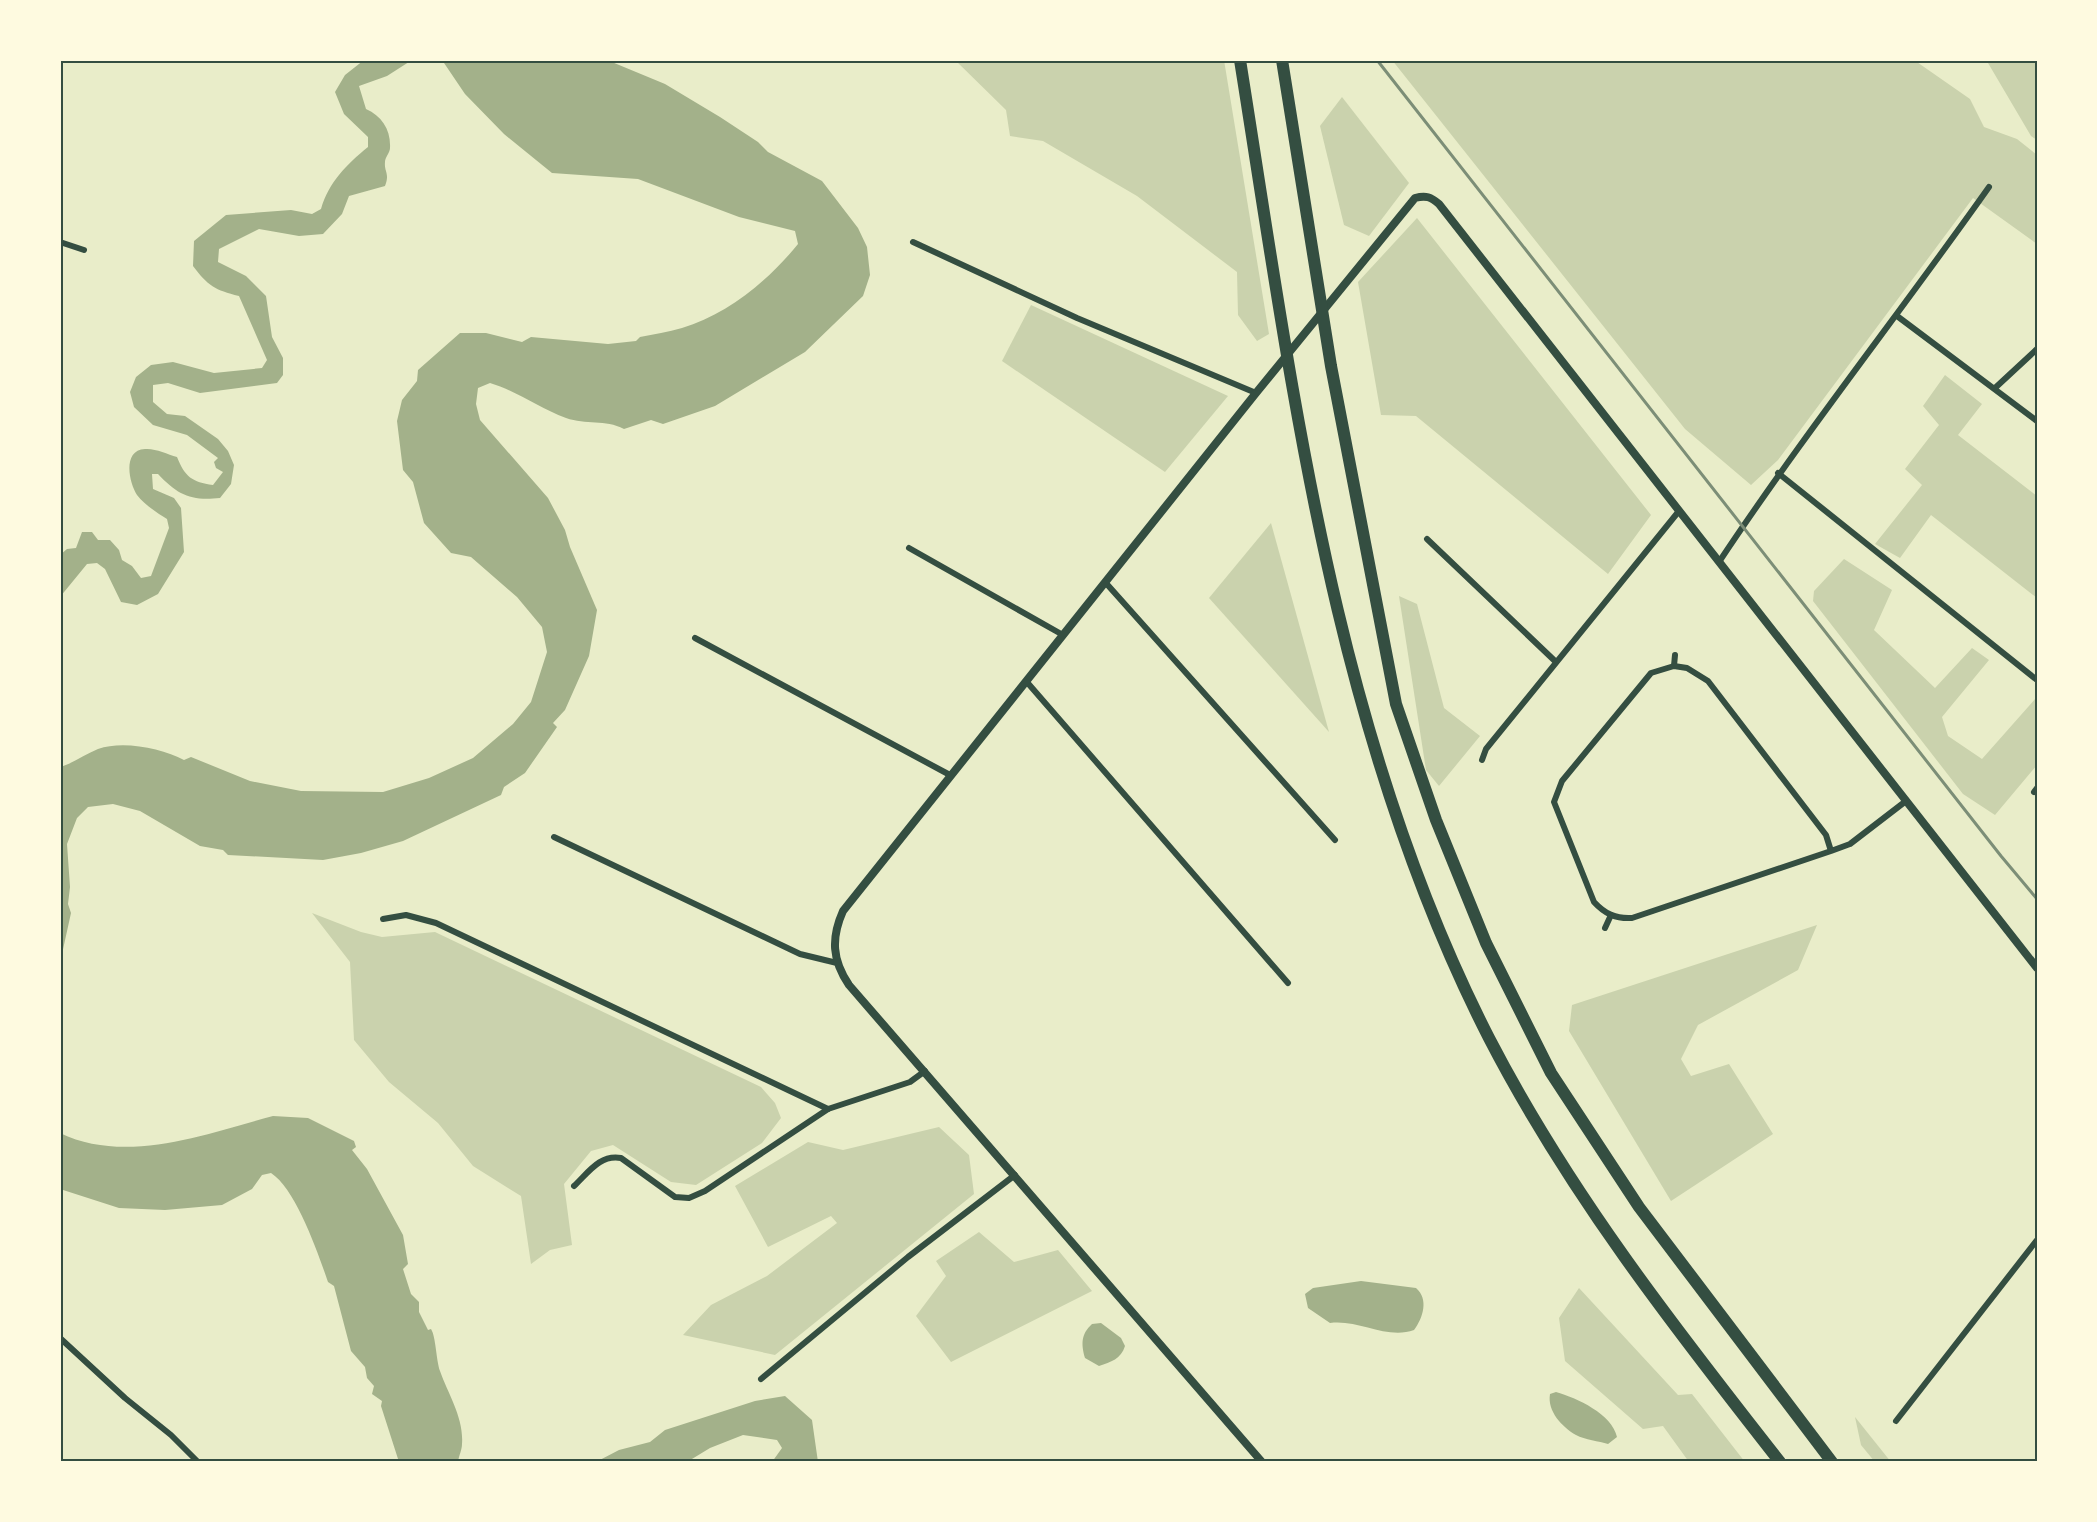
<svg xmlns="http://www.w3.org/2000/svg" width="2097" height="1522" font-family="Mulish,sans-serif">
  <rect width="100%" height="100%" fill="#e9edc9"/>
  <g fill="#cad2ad">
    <polygon points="955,60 1224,60 1269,334 1257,341 1238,315 1237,272 1137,196 1043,141 1010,136 1006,110"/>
    <polygon points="1392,60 1914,60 1970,99 1984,127 2017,139 2037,155 2037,244 1973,198 1778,460 1751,485 1685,429"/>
    <polygon points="1983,60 2037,60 2037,140 2031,136 1988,63"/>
    <polygon points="1342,97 1409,183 1369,236 1344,225 1320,126"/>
    <polygon points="1417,218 1651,515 1608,574 1416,416 1381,415 1358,282"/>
    <polygon points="1031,305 1228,396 1165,472 1002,361"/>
    <polygon points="1945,375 1982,404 1958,435 2037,496 2037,598 1931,515 1900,558 1875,544 1922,485 1905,469 1939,425 1923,406"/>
    <polygon points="1271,523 1329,732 1209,598"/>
    <polygon points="1844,559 1892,590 1874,630 1935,688 1972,648 1989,660 1942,717 1948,736 1982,759 2035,699 2037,701 2037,765 1995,815 1963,794 1813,601 1814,591"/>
    <polygon points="1399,596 1417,604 1444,708 1480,736 1439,786 1426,770"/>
    <polygon points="312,913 361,932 382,937 435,932 761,1087 775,1103 781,1118 762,1143 696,1185 671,1182 613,1145 591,1151 564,1184 572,1245 550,1250 531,1264 521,1196 473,1166 438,1123 389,1082 354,1040 350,962"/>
    <polygon points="1817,925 1798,970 1698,1025 1681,1059 1691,1076 1729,1064 1773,1134 1671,1201 1569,1031 1572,1005"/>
    <polygon points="939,1127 969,1155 974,1194 775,1355 683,1335 711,1305 767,1276 837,1223 831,1216 768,1247 735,1186 808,1142 843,1150"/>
    <polygon points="979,1232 1014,1262 1058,1250 1092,1291 951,1362 916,1316 946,1276 936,1261"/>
    <polygon points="1579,1288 1678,1395 1692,1394 1745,1462 1689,1462 1663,1426 1643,1429 1565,1361 1559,1318"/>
    <polygon points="1855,1417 1891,1462 1875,1462 1861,1445"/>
  </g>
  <g fill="#a3b18a">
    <path d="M364,60H412L387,76L359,86L366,109C382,116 391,130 390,148C390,153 385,157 385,162C384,172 390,173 385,186L349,196L342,214L323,234L299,236L259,229L219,249L218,262L246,276L266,296L272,337L283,358V375L277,383L200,393L168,383L153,385V402L167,414L185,416L218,439L228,451L234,465L231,484L220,498C190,501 178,495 158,474H152L153,489L174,498L181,508L184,552L158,594L137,605L121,602L105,569L97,563L87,564L60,597V555L67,549L76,548L82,532H92L98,540H110L119,550L122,560L132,566L141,578L151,576L169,528L167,519C157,513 144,504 137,495C129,483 122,450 145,449C155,448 167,454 177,457C185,477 192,482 213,485L223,472L216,468L214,462L218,458L187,435L153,425L134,407L130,392L136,377L151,365L173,362L214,373L262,368L267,360L239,296C215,290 208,286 193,266L194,241L226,215L291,210L312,214L321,209C329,182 346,165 368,147V137L344,114L335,92L345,75Z"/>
    <path d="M442,60H607L665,84L720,117L758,142L768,152L822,181L858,228L867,247L870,275L863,296L805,352L715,406L663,424L651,420L624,429C605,419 586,425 566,418C539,408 517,391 490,383L478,388L476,404L480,420L548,498L565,530L570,547L597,610L589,656L565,710L553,723L557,727L525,773L504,787L501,795L403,841L361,853L323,860L228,855L223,850L200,846L140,811L113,804L88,807L77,818L67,844L70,887L68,904L71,913L60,963V767C74,763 85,754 98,749C122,740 162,748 184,760L191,757L250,781L301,791L383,792L429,778L473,758L513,724L531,702L547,652L542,627L517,597L471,557L451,553L424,523L413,482L403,470L397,421L402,400L417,381L418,370L460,333H486L522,342L531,337L608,344L636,341L640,337C654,334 668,332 682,328C727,315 769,280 798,244L795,231L739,217L638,179L552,173L504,134L465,94Z"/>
    <path d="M273,1116L308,1118L354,1141L356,1147L352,1150L367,1169L403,1235L408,1264L403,1269L411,1294L419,1302V1312L428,1330L431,1329C436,1337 436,1359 440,1371C448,1394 464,1418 462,1444C462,1450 459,1455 458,1462H399L381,1406L382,1401L372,1394L374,1386L367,1378L365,1367L351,1351L334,1286L328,1282C318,1253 296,1189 271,1173L262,1175L252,1189L222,1205L165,1210L119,1208L60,1189V1133C126,1165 206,1134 273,1116Z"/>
    <path d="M1361,1281L1416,1288C1429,1299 1423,1318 1414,1330C1387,1340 1358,1319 1330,1323L1308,1308L1305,1294L1313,1288Z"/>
    <path d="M1101,1323L1121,1338L1125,1346C1121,1359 1111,1362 1099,1366L1085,1358C1081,1344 1081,1334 1092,1324Z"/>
    <path d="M1556,1392C1577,1398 1612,1414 1617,1437L1608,1444C1599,1441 1585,1440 1576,1435C1562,1427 1547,1411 1550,1394Z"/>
    <polygon points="785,1396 812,1420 818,1462 772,1462 782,1448 777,1440 743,1435 710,1448 687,1462 596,1462 619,1450 650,1442 665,1430 755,1401"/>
  </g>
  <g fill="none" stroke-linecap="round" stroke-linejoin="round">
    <g stroke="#344e41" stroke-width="6">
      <polyline points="60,242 84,250"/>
      <polyline points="913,242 1077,318 1256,393"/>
      <polyline points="1897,316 2037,421"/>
      <polyline points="1995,388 2037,349"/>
      <polyline points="1778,473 2037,680"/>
      <polyline points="1427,539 1556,662"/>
      <polyline points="909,548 1063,635"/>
      <path d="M1719,562C1804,434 1900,313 1989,187"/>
      <polyline points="1105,582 1335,840"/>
      <polyline points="695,638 950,775"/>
      <polyline points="1674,666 1675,655"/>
      <polyline points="1026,681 1288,983"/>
      <polyline points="1482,760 1486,749 1679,511"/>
      <polyline points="2034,792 2037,788"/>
      <polyline points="554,837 800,954 837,963"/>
      <path d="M1831,851L1826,835L1708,681L1687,668L1674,666L1651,673L1562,781L1554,802L1594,902C1605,914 1616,919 1632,918L1831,851L1850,844L1906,801"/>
      <polyline points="383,919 406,915 436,923 828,1109"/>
      <polyline points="1605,928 1611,915"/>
      <path d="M574,1186C588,1173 600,1154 621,1158L675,1197L689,1198L705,1191L828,1109L910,1082L925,1071"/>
      <polyline points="60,1338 125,1398 171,1435 198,1462"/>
      <polyline points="761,1379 908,1257 1015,1175"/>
      <polyline points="1896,1421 2037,1240"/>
    </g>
    <path stroke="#344e41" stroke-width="8" d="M1262,1462L849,985C832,960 831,938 843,911L1256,393L1415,198C1426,195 1431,197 1439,204L2037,968"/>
    <g stroke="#344e41" stroke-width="12">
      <path d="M1240,60C1293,392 1334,735 1489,1038C1568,1191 1674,1327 1780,1462"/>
      <polyline points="1282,60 1331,366 1396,704 1436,820 1486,943 1551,1073 1639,1207 1832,1462"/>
    </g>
    <polyline stroke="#7c8e77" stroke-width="3" points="1377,60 2001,856 2037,899"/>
  </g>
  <rect width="2097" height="1522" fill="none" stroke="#fefae0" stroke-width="123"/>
  <rect x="62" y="62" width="1974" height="1398" fill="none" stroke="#344e41" stroke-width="2"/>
</svg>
